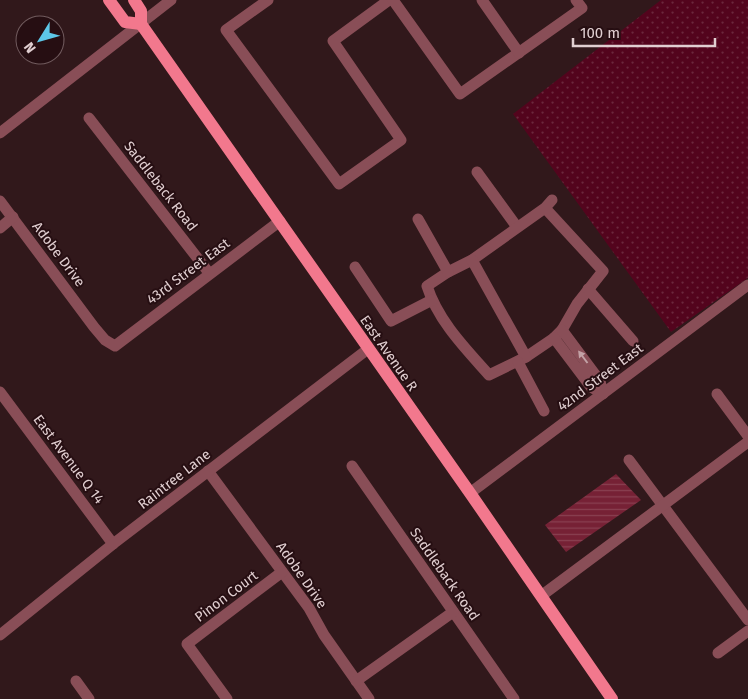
<svg xmlns="http://www.w3.org/2000/svg" width="748" height="699" font-family="'Fira Sans',sans-serif">
  <defs>
    <pattern id="grass-dots" width="8" height="8" patternUnits="userSpaceOnUse" patternTransform="scale(1.25)"><rect width="8" height="8" fill="#53041d"/><path d="M2 2h.1M6 6h.1" fill="none" stroke="#6b283d" stroke-width="1.8" stroke-linecap="round"/></pattern>
    <pattern id="water-rules" width="6" height="5" patternUnits="userSpaceOnUse" patternTransform="scale(1.25)"><rect width="6" height="5" fill="#762135"/><path d="M0 2.5h6" fill="none" stroke="#894051"/></pattern>
  </defs>
  <rect width="100%" height="100%" fill="#31181b"/>
  <polygon fill="url(#grass-dots)" points="661,0 748,0 748,278 671,332 513,114"/>
  <polygon fill="url(#water-rules)" points="616,474 641,500 566,552 545,525"/>
  <g fill="none" stroke-linecap="round" stroke-linejoin="round">
    <g stroke="#894e57" stroke-width="11">
      <polyline points="268,0 226,30 339,184 401,140 333,41 389,0"/>
      <polyline points="393,0 460,94 582,8 576,0"/>
      <polyline points="482,0 519,53"/>
      <polyline points="89,118 209,273"/>
      <polyline points="0,133 171,0"/>
      <polyline points="477,172 517,227"/>
      <polyline points="0,201 94,327 105,340 115,346 280,221"/>
      <path d="M545,208L603,271L577,304L562,330L554,338L526,357L489,375C466,349 438,321 427,286L448,272L472,260L545,208L552,200"/>
      <polyline points="418,219 448,272"/>
      <polyline points="0,228 13,217"/>
      <polyline points="472,260 526,357"/>
      <polyline points="355,267 391,321 432,300"/>
      <polyline points="588,289 633,341"/>
      <polyline points="554,338 591,387 603,394 600,381 562,330"/>
      <polyline points="518,362 544,411"/>
      <polyline points="0,392 113,544"/>
      <polyline points="717,394 748,436"/>
      <polyline points="629,460 748,620"/>
      <polyline points="352,466 514,699"/>
      <polyline points="208,471 309,608 324,635 369,699"/>
      <polyline points="470,493 748,285"/>
      <polyline points="541,596 748,442"/>
      <polyline points="0,635 113,544 368,349"/>
      <polyline points="718,653 748,631"/>
      <polyline points="76,681 89,699"/>
      <polyline points="356,681 453,612"/>
      <polyline points="227,699 187,644 282,572"/>
    </g>
    <g stroke="#f2788d" stroke-width="12">
      <polyline points="109,0 125,22 141,24"/>
      <polyline points="134,0 141,11 141,24 470,493 612,699"/>
    </g>
  </g>
  <defs><path id="oneway-solid" d="M-6-.8H1V-3.2L6.5 0L1 3.2V.8H-6Z" transform="scale(1.25)"/></defs>
  <use fill="#c2a2a6" href="#oneway-solid" transform="translate(583 357) rotate(-127)"/>
  <g text-anchor="middle" stroke-width="4" stroke-linejoin="round" paint-order="stroke">
    <g font-size="14" fill="#e1cfd1" stroke="#260e12">
      <text transform="translate(161 186) rotate(52)" y="5">Saddleback Road</text>
      <text transform="translate(59 254) rotate(53)" y="5">Adobe Drive</text>
      <text transform="translate(188 271) rotate(-37)" y="5">43rd Street East</text>
      <text transform="translate(389 353) rotate(55)" y="5">East Avenue R</text>
      <text transform="translate(600 377) rotate(-37)" y="5">42nd Street East</text>
      <text transform="translate(69 459) rotate(53)" y="5">East Avenue Q 14</text>
      <text transform="translate(174 479) rotate(-38)" y="5">Raintree Lane</text>
      <text transform="translate(445 574) rotate(55)" y="5">Saddleback Road</text>
      <text transform="translate(302 575) rotate(55)" y="5">Adobe Drive</text>
      <text transform="translate(226 596) rotate(-37)" y="5">Pinon Court</text>
    </g>
  </g>
  <g transform="translate(40 40) rotate(233)"><circle r="24" fill="#260e12" stroke="#715b5e"/>
  <path d="M0-4L9 19L0 12L-9 19Z" fill="#5dc7e8"/>
  <text y="-8" font-size="14" font-weight="bold" text-anchor="middle" fill="#e1cfd1">N</text>
  </g>
  <path d="M573 38v8h142v-8" fill="none" stroke="#e1cfd1" stroke-width="2.5"/>
  <text x="580" y="38" font-size="15" fill="#e1cfd1" stroke="#260e12" stroke-width="4" paint-order="stroke">100 m</text>
</svg>
